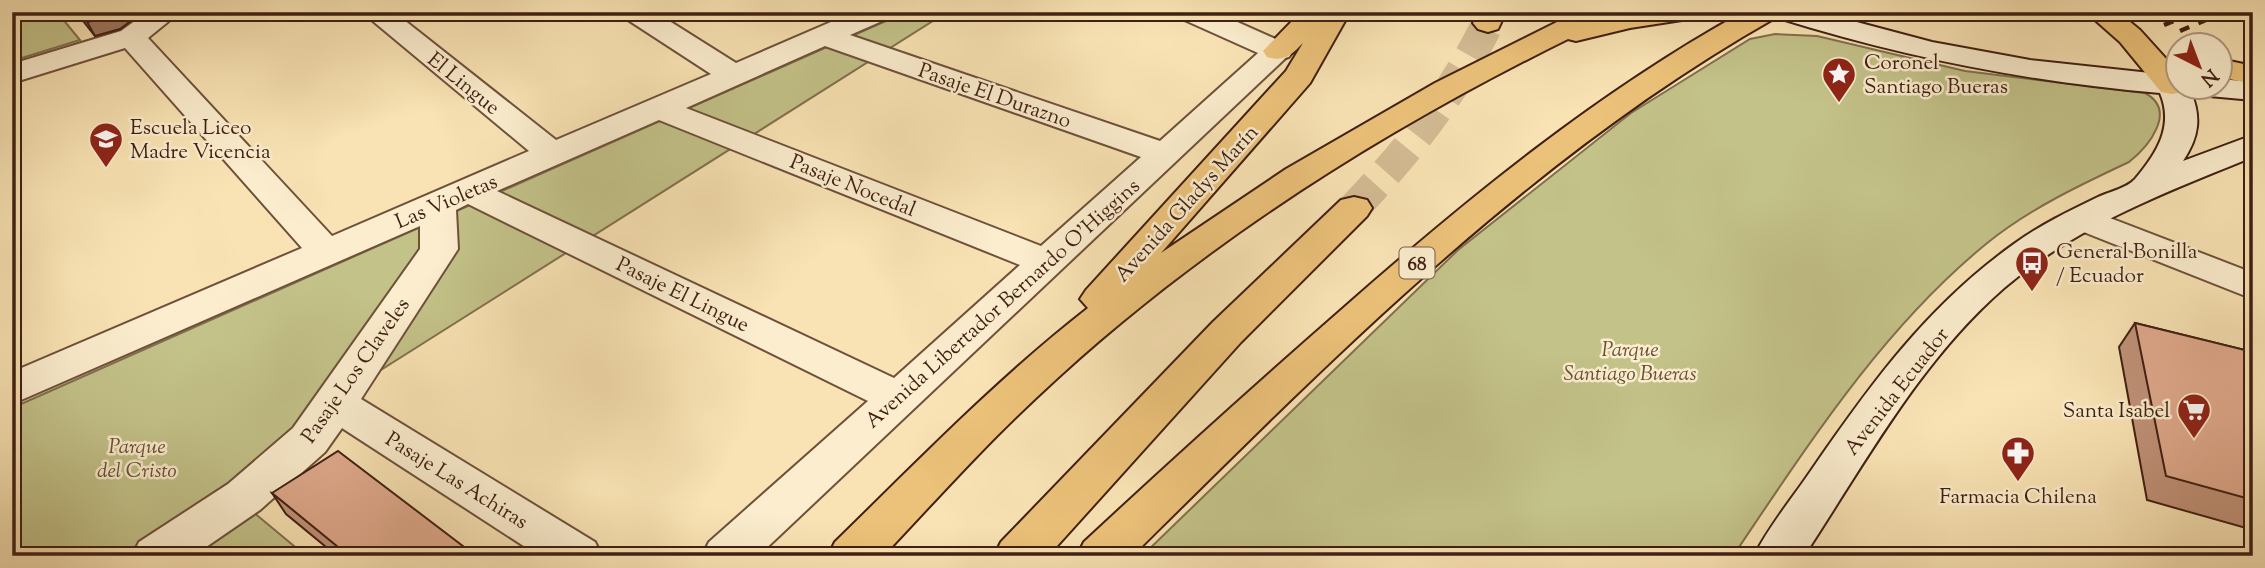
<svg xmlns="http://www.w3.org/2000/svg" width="2265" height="568" font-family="'Sorts Mill Goudy',serif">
  <rect width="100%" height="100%" fill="#f9e3b4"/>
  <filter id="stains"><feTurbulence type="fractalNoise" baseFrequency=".00286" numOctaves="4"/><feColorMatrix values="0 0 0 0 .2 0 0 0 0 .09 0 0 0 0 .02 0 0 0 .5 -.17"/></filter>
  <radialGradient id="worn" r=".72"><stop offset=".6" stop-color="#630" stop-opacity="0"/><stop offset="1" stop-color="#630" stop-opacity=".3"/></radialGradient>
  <g fill="#c3c289" stroke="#81704e" stroke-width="2">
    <polygon points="12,12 57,12 80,40 12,61"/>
    <polygon points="906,12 947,12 373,375 229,492 306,556 12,556 12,408"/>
    <path d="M1775,34L1817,36L1965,71L2145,93C2178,111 2148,147 2129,162C2080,185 2029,209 1986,244C1882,329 1808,445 1733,556H1142L1458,250L1631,113L1750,39Z"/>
  </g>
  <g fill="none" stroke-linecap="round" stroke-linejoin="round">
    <path stroke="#d4bc94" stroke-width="32" stroke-dasharray="32 16" stroke-linecap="butt" d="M1354,208C1412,146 1450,99 1488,23"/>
    <g stroke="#6e503b" stroke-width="4">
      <path id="minor" d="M147,12H180L148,38L332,236L529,151L362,12H394L556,140L711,74L625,18L621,12H655L736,63L854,12H893L889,18L850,35L1160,141L1267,45L1278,42L1289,45L1293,51L758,556H702L709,542L868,401L468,204L456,210L458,249L361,399L595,542L602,556H539L342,428L325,452L260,510L193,556H132L139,542L228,484L293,428L420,249V226L12,404V372L302,248L125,48L12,83V64L121,31ZM825,46L1141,157L1041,246L686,108ZM659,120L1020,265L894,378L497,191Z"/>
    </g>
    <g stroke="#6e503b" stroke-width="4">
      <g id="tertiary">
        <polygon points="1176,12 1215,12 1289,45 1293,51 1289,57 1278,60 1267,57 1180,18"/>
        <polygon points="2084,208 2253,273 2253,299 2071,227 2066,219 2071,211"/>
      </g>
    </g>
    <g stroke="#3f1f13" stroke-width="4">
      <g id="secondary">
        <path d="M1774,12H1819L1932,42L2030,60L2178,76V88H2192L2190,90C2202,117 2199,137 2183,161L2253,135V157C2166,192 2076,226 2004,288C1920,361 1865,463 1804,556H1754C1769,526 1791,500 1810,472C1870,385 1927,306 2014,244C2040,225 2069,211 2098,197C2109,192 2127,188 2135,179C2157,153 2174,126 2160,93C2029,82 1903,57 1778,18Z"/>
        <polygon points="2220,79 2253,82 2253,100 2198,95 2193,88 2220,88"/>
      </g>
    </g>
    <g stroke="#3f1f13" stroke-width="4">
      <g id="primary">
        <path d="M1301,12H1350L1310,83L1161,253L1286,169L1435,83L1577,12H1614L1613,14L1699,12L1695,18L1630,28L1576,41L1568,39C1377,133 1193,250 1038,396C983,447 934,502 883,556H828L835,542C917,462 997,379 1088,308L1080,299L1086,290L1286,71L1303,43C1291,55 1285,62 1267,57L1263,51Z"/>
        <polygon points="1478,12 1506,12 1498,29 1488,32 1478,29 1473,23"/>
        <path d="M1743,12H1779L1775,18C1531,156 1330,360 1132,556H1077L1084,542C1168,464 1253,387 1340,311C1466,200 1595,94 1743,12Z"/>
        <polygon points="1354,197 1367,200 1372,208 1367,216 1241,342 1048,556 994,556 1001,542 1213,322 1341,200"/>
      </g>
    </g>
    <g stroke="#3f1f13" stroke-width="4">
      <g id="motorway">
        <polygon points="2086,12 2118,12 2140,30 2178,72 2178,88 2186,88 2183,92 2172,94 2161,92 2120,42"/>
        <polygon points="2220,59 2253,66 2253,84 2220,77"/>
      </g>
    </g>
    <use href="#minor" fill="#fbedce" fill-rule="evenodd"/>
    <use href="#tertiary" fill="#fbedce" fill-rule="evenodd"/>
    <use href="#secondary" fill="#fbedce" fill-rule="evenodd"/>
    <use href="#primary" fill="#ecc27a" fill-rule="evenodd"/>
    <use href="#motorway" fill="#ecc27a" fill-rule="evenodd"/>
    <g stroke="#3f1f13" stroke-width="4.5" stroke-dasharray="10 10" stroke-linecap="butt">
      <polyline points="2164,25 2195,12"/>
      <polyline points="2180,31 2224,12"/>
    </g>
  </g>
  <g fill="#c19279" stroke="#3f1f13" stroke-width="2">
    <polygon points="76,12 134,12 136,17 120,29 95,36"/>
    <polygon points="2135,323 2253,352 2253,530 2147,500 2119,347"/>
    <polygon points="272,493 476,556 337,556 286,514"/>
  </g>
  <polygon fill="#9d7763" stroke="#3f1f13" stroke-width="2" points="115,12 134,12 136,17 120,29 95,36 87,22"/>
  <g fill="#e0aa8d" stroke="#3f1f13" stroke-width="2">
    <polygon points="79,12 115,12 112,15 87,22"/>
    <polygon points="2135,323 2253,352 2253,500 2166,476"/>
    <polygon points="338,451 476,556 349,556 272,493"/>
  </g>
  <defs>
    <g id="sight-pin" transform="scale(1.75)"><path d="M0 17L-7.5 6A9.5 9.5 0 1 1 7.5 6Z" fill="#8f2418" stroke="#fbedce"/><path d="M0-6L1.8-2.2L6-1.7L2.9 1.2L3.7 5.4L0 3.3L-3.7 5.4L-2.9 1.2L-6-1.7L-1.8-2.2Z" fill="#fff"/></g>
    <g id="school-pin" transform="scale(1.75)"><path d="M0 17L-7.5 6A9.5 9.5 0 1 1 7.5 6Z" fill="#8f2418" stroke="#fbedce"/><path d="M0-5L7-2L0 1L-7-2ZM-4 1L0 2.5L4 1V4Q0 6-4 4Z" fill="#fff"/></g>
    <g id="bus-pin" transform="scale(1.75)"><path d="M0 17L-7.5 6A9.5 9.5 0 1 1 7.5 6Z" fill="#8f2418" stroke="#fbedce"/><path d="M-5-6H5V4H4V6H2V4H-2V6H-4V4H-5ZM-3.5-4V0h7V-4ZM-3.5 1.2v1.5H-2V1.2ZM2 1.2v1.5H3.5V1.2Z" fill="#fff"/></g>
    <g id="supermarket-pin" transform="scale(1.75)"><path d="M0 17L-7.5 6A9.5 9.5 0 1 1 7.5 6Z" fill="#8f2418" stroke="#fbedce"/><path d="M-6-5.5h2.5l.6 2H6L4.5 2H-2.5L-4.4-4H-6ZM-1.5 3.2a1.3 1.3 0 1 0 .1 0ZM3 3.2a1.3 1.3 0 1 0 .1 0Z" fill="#fff"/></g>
    <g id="pharmacy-pin" transform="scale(1.75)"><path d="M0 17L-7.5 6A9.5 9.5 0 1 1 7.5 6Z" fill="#8f2418" stroke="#fbedce"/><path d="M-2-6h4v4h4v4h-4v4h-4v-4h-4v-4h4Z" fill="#fff"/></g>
  </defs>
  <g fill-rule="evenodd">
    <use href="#sight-pin" x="1839" y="74"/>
    <use href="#school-pin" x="106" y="139"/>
    <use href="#bus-pin" x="2032" y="263"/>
    <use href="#supermarket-pin" x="2194" y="410"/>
    <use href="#pharmacy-pin" x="2018" y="453"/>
  </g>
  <g text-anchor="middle" stroke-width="5" stroke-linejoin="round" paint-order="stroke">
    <rect fill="#fbedce" stroke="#775d4b" stroke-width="2" x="1399.5" y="247.5" width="35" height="31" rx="5"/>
    <g font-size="19" font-weight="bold" fill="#3f1f13">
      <text x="1417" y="270">68</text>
    </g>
    <g font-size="21" fill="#3f1f13" stroke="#fbedce" text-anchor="start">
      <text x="1864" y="69">Coronel<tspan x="1864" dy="24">Santiago Bueras</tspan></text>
      <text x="130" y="134">Escuela Liceo<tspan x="130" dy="24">Madre Vicencia</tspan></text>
      <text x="2056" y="258">General Bonilla<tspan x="2056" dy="24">/ Ecuador</tspan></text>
      <text x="2170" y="417" text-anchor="end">Santa Isabel</text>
      <text x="2018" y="503" text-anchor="middle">Farmacia Chilena</text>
    </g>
    <g font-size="21" fill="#3f1f13" stroke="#fbedce">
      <text transform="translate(464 83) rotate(39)" y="7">El Lingue</text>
      <text transform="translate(995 95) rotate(19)" y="7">Pasaje El Durazno</text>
      <text transform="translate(853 185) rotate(22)" y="7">Pasaje Nocedal</text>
      <text transform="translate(446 201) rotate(-23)" y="7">Las Violetas</text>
      <text transform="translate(1186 203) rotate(-48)" y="7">Avenida Gladys Marín</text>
      <text transform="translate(683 294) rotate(26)" y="7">Pasaje El Lingue</text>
      <text transform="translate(1002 303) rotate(-42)" y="7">Avenida Libertador Bernardo O'Higgins</text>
      <text transform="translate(355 370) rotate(-55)" y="7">Pasaje Los Claveles</text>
      <text transform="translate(1896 391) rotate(-52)" y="7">Avenida Ecuador</text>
      <text transform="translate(457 480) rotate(32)" y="7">Pasaje Las Achiras</text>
    </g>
    <g font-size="21" font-style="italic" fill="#675036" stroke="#fbedce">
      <text x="1630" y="356">Parque<tspan x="1630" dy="24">Santiago Bueras</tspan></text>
      <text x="137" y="453">Parque<tspan x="137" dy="24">del Cristo</tspan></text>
    </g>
  </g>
  <rect width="2265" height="568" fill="none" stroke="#f9e3b4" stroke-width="42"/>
  <rect x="14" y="14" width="2237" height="540" fill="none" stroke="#3f1f13" stroke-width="3.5"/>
  <rect x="21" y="21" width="2223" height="526" fill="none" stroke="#3f1f13" stroke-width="2"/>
  <g transform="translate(2199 66) rotate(138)"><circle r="33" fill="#fbedce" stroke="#b09b83" stroke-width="2"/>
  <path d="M0-5L12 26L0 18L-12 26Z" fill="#8f2418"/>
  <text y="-10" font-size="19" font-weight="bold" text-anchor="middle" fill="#3f1f13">N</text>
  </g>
  <rect width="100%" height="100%" filter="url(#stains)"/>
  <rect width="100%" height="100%" fill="url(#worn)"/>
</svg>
